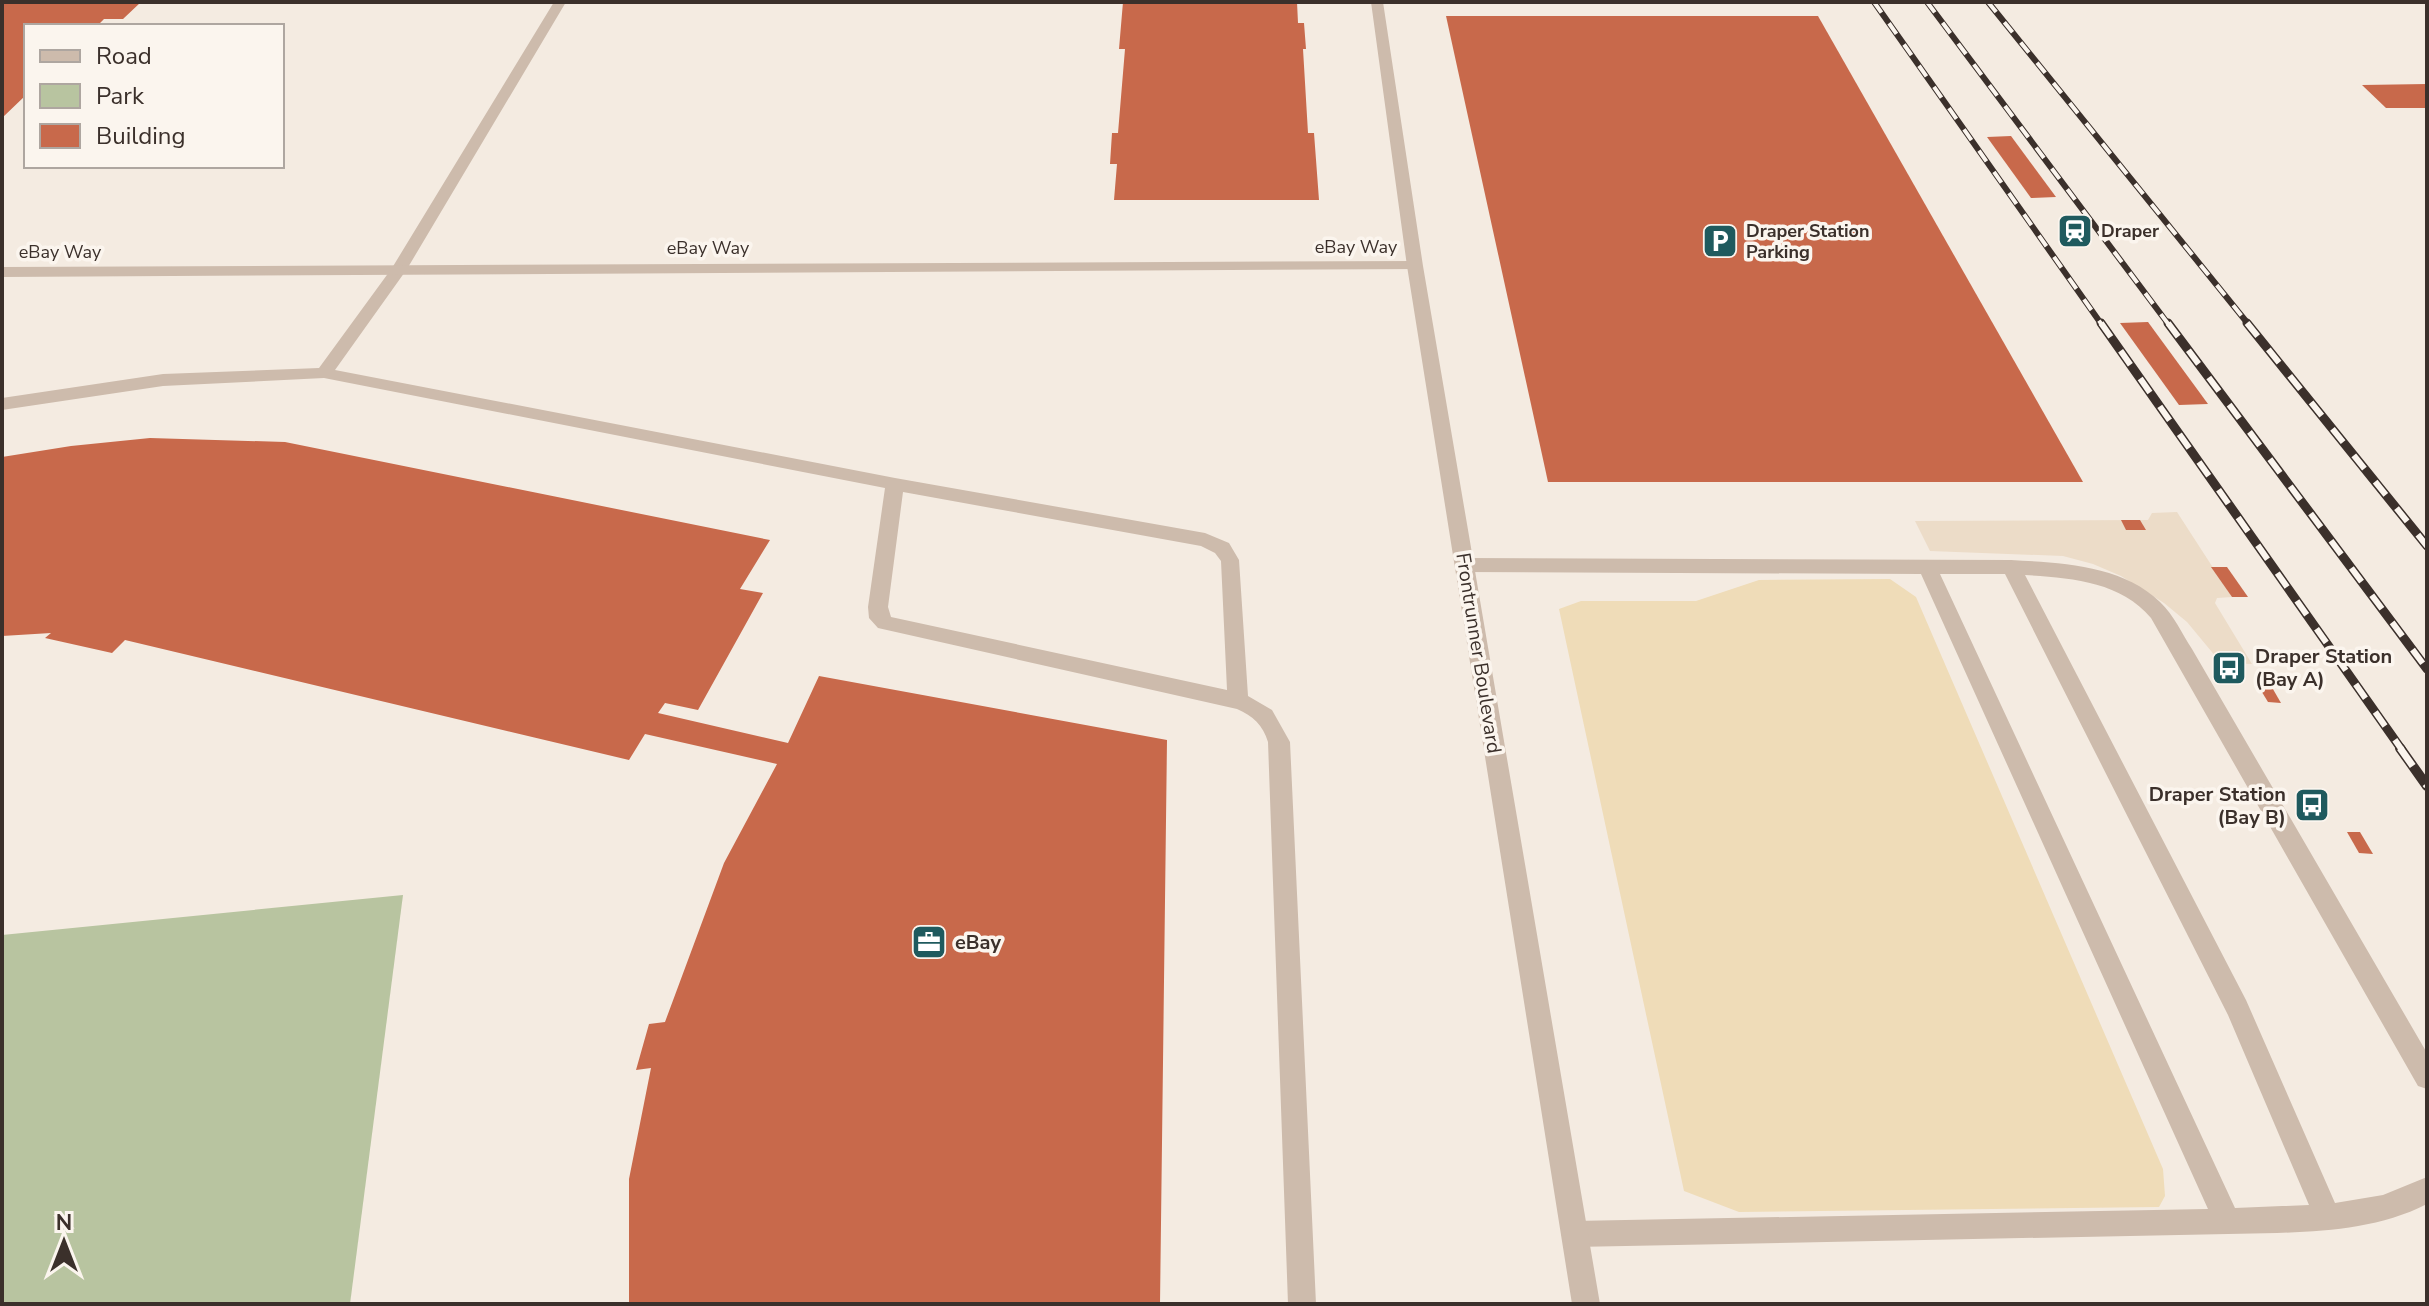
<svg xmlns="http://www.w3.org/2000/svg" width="2429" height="1306" font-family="'Nunito Sans',sans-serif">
  <rect width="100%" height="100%" fill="#f4ebe1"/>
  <polygon fill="#b8c4a0" points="403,895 350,1304 2,1304 2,935"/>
  <polygon fill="#efdcb8" points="1890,579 1916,597 2163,1169 2165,1196 2159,1207 1739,1212 1684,1191 1559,609 1581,601 1696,601 1759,580"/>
  <polygon fill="#ecdcc8" points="2177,512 2232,597 2217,598 2215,603 2252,664 2221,663 2187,622 2164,603 2121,576 2093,564 2063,556 1930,551 1915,521 2148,520 2152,513"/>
  <g fill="#c8694b">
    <polygon points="2,2 141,2 123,19 104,19 97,26 26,26 26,95 2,118"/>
    <polygon points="1123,2 1297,2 1298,23 1304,23 1306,49 1303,49 1308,133 1314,133 1319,200 1114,200 1117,164 1110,164 1112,133 1118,133 1125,49 1119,49"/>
    <polygon points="1446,16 1818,16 2083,482 1548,482"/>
    <polygon points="2427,84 2427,108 2386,108 2362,85"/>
    <polygon points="2011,136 2056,197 2031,198 1987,137"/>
    <polygon points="2148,322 2208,404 2179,405 2120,323"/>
    <polygon points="150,438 285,442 770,540 740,589 763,593 698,710 665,703 658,713 788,743 819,676 1167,740 1160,1304 629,1304 629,1179 651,1068 636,1070 649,1024 665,1022 724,863 777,764 645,734 629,760 125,640 112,653 45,638 51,633 2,636 2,457 71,446"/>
    <polygon points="2121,520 2140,520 2146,530 2126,530"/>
    <polygon points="2211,567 2227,567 2248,597 2232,597"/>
    <polygon points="2257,684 2270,684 2281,703 2268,702"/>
    <polygon points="2347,832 2360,832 2373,854 2359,853"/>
  </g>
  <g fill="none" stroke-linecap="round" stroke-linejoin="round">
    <g fill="#cdbbac" fill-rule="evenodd">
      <path d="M554,2H566L407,269L335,370L895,478L1205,533L1229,543L1239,560L1248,696L1272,710L1290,742L1316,1304H1288L1268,742C1263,725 1253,716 1237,709L878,628L869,618L868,607L885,488L324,378L163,386L2,410V398L163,374L319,368L392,268ZM903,492L1201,546L1215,553L1221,561L1227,690L891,617L888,607Z"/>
      <path d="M1464,558L2011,560C2062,563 2122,565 2160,602C2174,615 2182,634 2192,649L2427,1053V1089L2418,1086L2151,618C2120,581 2070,578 2025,575L2246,1000L2335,1203L2383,1195L2427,1177V1204C2380,1228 2329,1231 2277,1233L1574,1247L1565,1243L1561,1234L1565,1225L1574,1221L2208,1209L1921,574L1464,572L1455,565ZM1940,574H2005L2228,1015L2309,1205L2235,1208Z"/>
    </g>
    <polygon fill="#cdbbac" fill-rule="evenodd" points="1415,261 1420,263 1420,269 2,277 2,267"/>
    <polygon fill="#cdbbac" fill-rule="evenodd" points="1371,2 1383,2 1423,266 1600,1304 1572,1304 1407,266"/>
    <g stroke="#3b302b" stroke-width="6">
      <g id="rail-far2">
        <polyline points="1874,2 2102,325"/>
        <polyline points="1927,2 2169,325"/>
        <polyline points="1988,2 2249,325"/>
      </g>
    </g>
    <g stroke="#3b302b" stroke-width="9">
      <g id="rail-far1">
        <polyline points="2101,323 2402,750"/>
        <polyline points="2168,323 2427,669"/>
        <polyline points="2247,323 2427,546"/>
      </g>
    </g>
    <g stroke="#3b302b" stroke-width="10">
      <polyline id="rail" points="2400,748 2427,786"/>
    </g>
    <use href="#rail-far2" stroke="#fbf5ee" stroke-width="4" stroke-dasharray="13" stroke-linecap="butt"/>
    <use href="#rail-far1" stroke="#fbf5ee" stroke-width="6" stroke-dasharray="17" stroke-linecap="butt"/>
    <use href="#rail" stroke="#fbf5ee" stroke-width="7" stroke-dasharray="22" stroke-linecap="butt"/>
  </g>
  <defs>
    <g id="station-square" transform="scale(1.8)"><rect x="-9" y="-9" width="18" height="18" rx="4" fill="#1f5a5e" stroke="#fbf5ee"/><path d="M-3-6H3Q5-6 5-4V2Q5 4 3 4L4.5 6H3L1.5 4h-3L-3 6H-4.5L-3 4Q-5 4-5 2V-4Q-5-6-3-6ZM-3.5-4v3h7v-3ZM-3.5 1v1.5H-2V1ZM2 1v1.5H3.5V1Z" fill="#fff"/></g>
    <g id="parking-square" transform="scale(1.8)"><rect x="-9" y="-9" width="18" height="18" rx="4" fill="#1f5a5e" stroke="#fbf5ee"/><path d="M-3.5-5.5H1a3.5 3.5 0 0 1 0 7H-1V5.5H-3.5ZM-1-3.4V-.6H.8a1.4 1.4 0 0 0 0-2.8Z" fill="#fff"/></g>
    <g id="bus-square" transform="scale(1.8)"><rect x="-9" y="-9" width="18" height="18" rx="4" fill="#1f5a5e" stroke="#fbf5ee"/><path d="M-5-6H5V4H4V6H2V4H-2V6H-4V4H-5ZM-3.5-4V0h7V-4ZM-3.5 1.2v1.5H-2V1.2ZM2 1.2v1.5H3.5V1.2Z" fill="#fff"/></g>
    <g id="office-square" transform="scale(1.8)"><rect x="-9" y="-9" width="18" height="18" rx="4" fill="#1f5a5e" stroke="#fbf5ee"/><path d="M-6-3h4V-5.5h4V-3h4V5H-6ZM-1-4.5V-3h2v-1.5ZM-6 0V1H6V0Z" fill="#fff"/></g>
  </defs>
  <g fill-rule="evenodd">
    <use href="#station-square" x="2075" y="231"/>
    <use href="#parking-square" x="1720" y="241"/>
    <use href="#bus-square" x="2229" y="668"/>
    <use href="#bus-square" x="2312" y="805"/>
    <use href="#office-square" x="929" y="942"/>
  </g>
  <g text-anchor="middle" stroke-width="7" stroke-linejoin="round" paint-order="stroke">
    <g font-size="18" font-weight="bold" fill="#3b302b" stroke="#fbf5ee" text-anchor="start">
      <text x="1746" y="237">Draper Station<tspan x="1746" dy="21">Parking</tspan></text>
      <text x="2101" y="237">Draper</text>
    </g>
    <g font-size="18" fill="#3b302b" stroke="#fbf5ee">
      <text x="1356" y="253">eBay Way</text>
      <text x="708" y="254">eBay Way</text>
      <text x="60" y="258">eBay Way</text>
    </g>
    <g font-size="20" fill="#3b302b" stroke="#fbf5ee">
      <text transform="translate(1479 653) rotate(81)" y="7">Frontrunner Boulevard</text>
    </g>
    <g font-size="20" font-weight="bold" fill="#3b302b" stroke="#fbf5ee" text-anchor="start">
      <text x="2255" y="663">Draper Station<tspan x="2255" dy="23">(Bay A)</tspan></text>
      <text x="2286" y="801" text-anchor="end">Draper Station<tspan x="2286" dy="23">(Bay B)</tspan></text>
      <text x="955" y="949">eBay</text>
    </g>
  </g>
  <rect width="2429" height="1306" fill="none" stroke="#3b302b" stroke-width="8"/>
  <rect x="24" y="24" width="260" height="144" fill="#fbf5ee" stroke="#aea6a0" stroke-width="2"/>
  <rect x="40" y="50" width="40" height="12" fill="#cdbbac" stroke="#aea6a0" stroke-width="2"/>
  <text x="96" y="64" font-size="24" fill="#3b302b">Road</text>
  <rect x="40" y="84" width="40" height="24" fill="#b8c4a0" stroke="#aea6a0" stroke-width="2"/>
  <text x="96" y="104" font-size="24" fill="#3b302b">Park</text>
  <rect x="40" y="124" width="40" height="24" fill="#c8694b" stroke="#aea6a0" stroke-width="2"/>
  <text x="96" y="144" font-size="24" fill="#3b302b">Building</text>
  <g transform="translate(64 1242)" stroke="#fbf5ee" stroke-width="6" paint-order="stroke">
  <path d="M0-6L14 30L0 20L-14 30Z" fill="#3b302b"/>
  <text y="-12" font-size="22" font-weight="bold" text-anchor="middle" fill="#3b302b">N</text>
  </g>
</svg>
